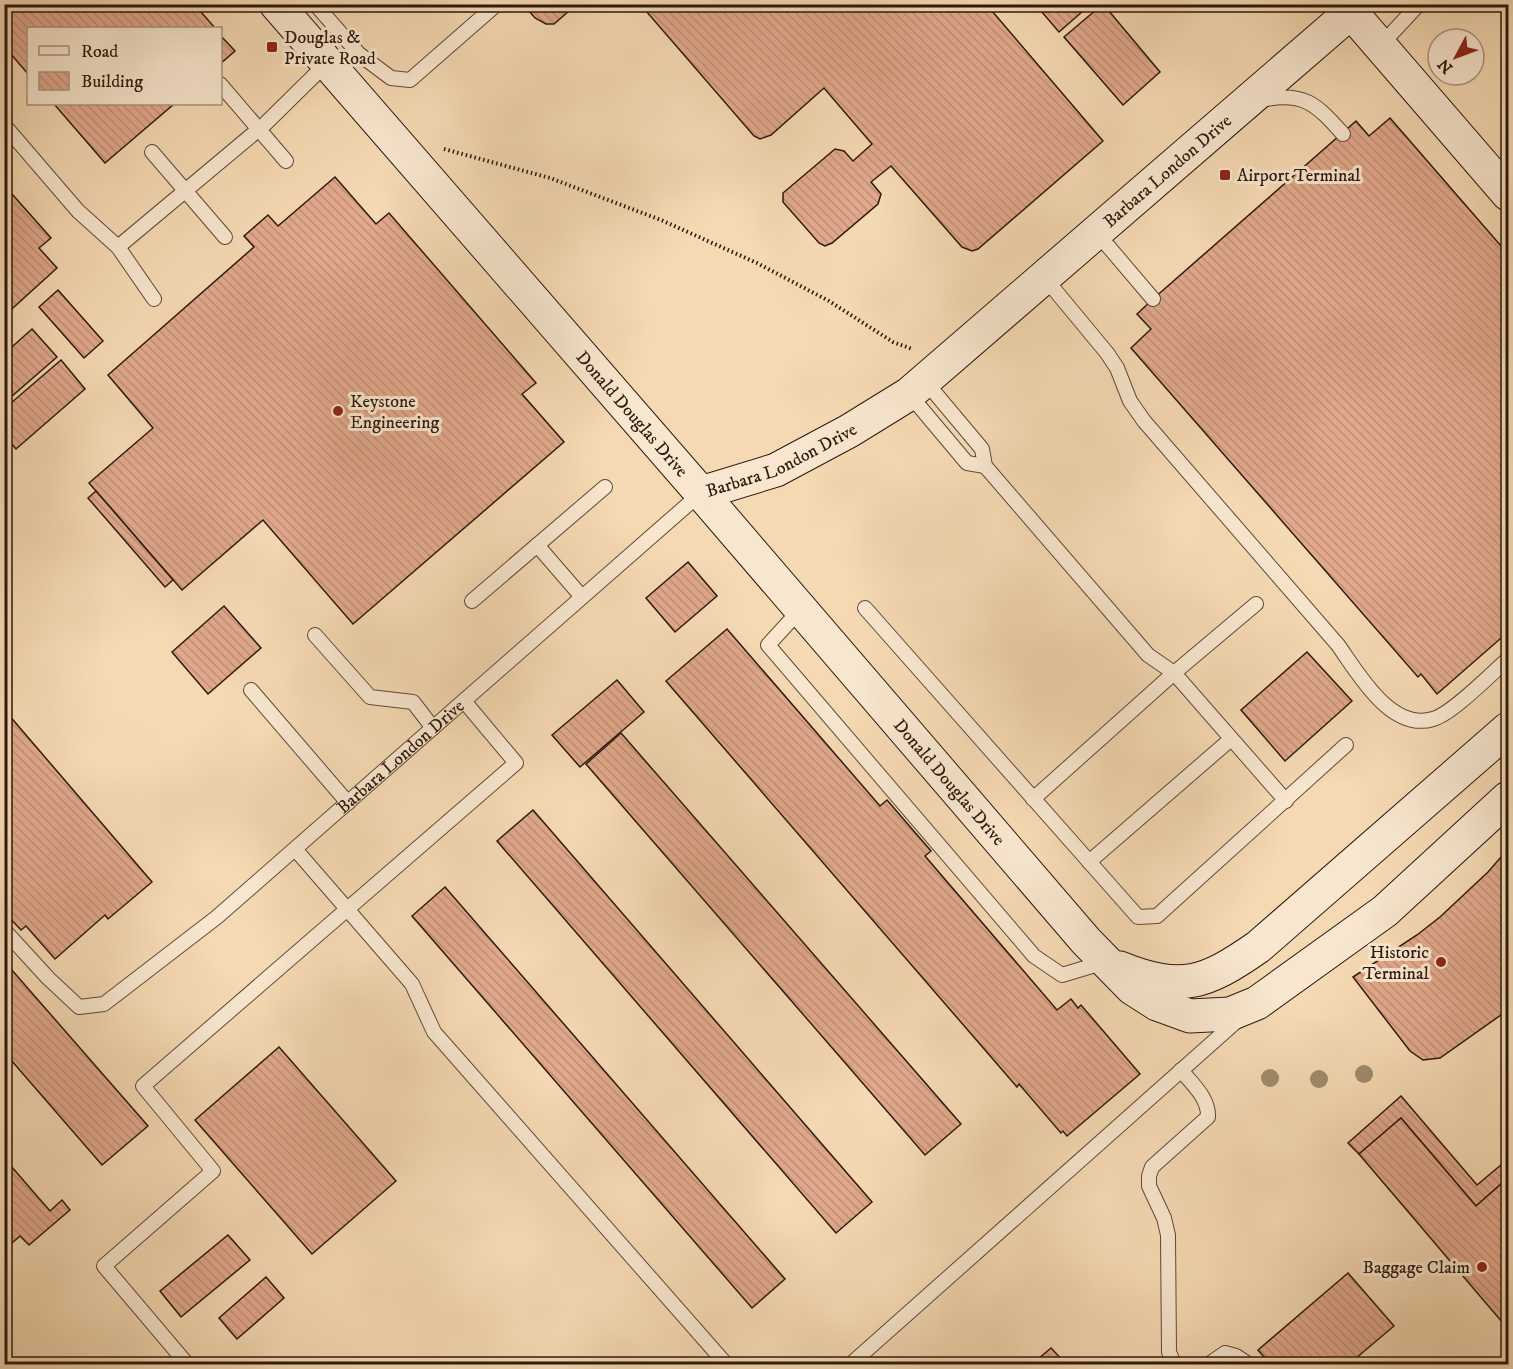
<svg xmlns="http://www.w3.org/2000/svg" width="1513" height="1369" font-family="'IM FELL DW Pica',serif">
  <defs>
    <pattern id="building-back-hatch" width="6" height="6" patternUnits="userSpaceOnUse" patternTransform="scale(1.5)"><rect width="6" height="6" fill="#e1a88b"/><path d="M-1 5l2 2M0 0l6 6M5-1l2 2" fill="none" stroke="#c19077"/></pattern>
  </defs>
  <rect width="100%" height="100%" fill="#f5d9b3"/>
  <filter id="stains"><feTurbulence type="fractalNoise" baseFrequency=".00333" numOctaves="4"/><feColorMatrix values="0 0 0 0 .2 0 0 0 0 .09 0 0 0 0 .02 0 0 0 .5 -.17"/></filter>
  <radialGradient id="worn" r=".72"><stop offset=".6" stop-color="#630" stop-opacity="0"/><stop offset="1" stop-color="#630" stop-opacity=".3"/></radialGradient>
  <g fill="url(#building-back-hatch)" stroke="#2c190e" stroke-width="1.5">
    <polygon points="4,4 194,4 215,28 28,28 28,74 4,46"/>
    <polygon points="523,4 577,4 554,24 546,24 535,18"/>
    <polygon points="640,4 986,4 1103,141 978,249 972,251 962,247 891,166 871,182 881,194 878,204 832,243 825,246 819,243 783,202 783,193 835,149 844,151 853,161 872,144 824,88 771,135 760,139 754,136"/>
    <polygon points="1035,4 1091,4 1059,32"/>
    <polygon points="1103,4 1160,72 1123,105 1064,37"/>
    <polygon points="220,35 235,51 220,64"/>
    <polygon points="54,104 174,104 105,163"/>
    <polygon points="1390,118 1508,254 1508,632 1437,694 1421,674 1418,677 1131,348 1151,329 1137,314 1153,299 1356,121 1369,136"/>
    <polygon points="335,177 376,224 389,213 536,383 522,394 564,442 353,624 263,520 182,590 89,483 153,428 108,375 254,247 244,236 268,215 278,226"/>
    <polygon points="4,185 51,238 39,248 57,268 4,316"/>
    <polygon points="58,290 103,341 84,358 39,307"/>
    <polygon points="32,329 57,357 4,403 4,354"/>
    <polygon points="61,360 85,389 16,449 4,435 4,409"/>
    <polygon points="96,491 173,580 165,587 88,498"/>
    <polygon points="688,562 717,596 675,632 646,598"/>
    <polygon points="224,606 261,648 208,694 172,652"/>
    <polygon points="727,629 880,806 887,800 931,851 925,856 1057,1010 1071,999 1078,1008 1081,1005 1140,1074 1067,1136 1063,1131 1061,1133 1019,1084 1017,1087 666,681"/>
    <polygon points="1307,652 1352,701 1285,761 1241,710"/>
    <polygon points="617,680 644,712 580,767 552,735"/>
    <polygon points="8,714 152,882 108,919 105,915 55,959 26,926 21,930 4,912 4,716"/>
    <polygon points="621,733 961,1124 925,1155 586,764"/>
    <polygon points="533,810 872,1202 836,1233 497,841"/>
    <polygon points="1508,849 1508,1010 1440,1058 1423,1060 1410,1051 1353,977 1417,935 1440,917 1488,872"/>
    <polygon points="445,887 785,1279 752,1308 412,916"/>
    <polygon points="4,961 148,1126 102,1165 4,1052"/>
    <polygon points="279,1047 396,1181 312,1254 195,1120"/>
    <polygon points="1401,1096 1477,1185 1508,1159 1508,1178 1476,1206 1401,1118 1359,1154 1348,1143"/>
    <polygon points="1401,1118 1476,1206 1508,1178 1508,1329 1359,1154"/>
    <polygon points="4,1158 50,1211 62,1200 70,1210 29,1245 20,1236 4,1250"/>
    <polygon points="228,1235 250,1260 181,1317 160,1291"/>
    <polygon points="1348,1273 1394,1326 1349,1364 1270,1364 1258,1350"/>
    <polygon points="266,1277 284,1298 237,1339 219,1318"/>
    <polygon points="1051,1348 1066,1364 1032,1364"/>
  </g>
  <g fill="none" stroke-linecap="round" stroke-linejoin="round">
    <g stroke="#5e4937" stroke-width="16">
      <g id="lane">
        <polyline points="315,4 359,54 391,78 410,80 497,4"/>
        <polyline points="1380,46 1419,4"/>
        <polyline points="220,84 286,161"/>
        <path d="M1261,100C1304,91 1316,104 1343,134"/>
        <polyline points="4,125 78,211 118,247 265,124 327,63"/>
        <polyline points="152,152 225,237"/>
        <polyline points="1096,232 1153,299"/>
        <polyline points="118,247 154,299"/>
        <path d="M1044,277L1107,353L1117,368L1130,401L1144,421L1338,645C1358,673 1391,732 1433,719C1452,714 1492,673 1508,659"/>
        <polyline points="925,381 982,449 985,466 1148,655 1174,673 1286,801"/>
        <polyline points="909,394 967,463 985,466"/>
        <polyline points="537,545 582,597"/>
        <polyline points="472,601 605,487"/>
        <polyline points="865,608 1138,917 1157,916 1346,745"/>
        <polyline points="800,610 768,645 1034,956 1062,975 1105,962"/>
        <polyline points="315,635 370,697 413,702 433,728"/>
        <polyline points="251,690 348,803"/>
        <polyline points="1033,799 1174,673 1256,604"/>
        <polyline points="295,849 412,984 434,1032 726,1364"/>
        <polyline points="1089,862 1231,739"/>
        <path id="s1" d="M4,930L48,978L79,1007L104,1004L217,917L701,493"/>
        <polyline points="187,1364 104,1266 213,1171 143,1086 516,763 464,701"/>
        <polyline points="851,1364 1239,1019"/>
        <path d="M1174,1364L1169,1352L1168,1235L1164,1218L1149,1186V1176L1152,1167L1208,1117C1209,1098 1192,1084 1181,1070"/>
        <polyline points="1209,1364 1225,1353 1236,1356 1248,1364"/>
      </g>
    </g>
    <g stroke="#2c190e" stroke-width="35">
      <g id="secondary">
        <path id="s2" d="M276,4L701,493L1086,941L1132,988L1157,1004L1190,1016L1230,1014L1257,1003L1385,911L1508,798"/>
        <polyline points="1344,4 1508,194"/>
        <path id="s3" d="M701,493L776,470L849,431L909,394L1351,12"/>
        <path d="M1120,968C1182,993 1206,983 1258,947L1508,729"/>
      </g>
    </g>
    <polyline stroke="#2c190e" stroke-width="4" stroke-dasharray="1.5 3" stroke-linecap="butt" points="444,149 550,178 661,220 757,263 829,301 893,342 912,349"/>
    <use href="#lane" stroke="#f8e6ce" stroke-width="14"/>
    <use href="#secondary" stroke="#f8e6ce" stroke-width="33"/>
  </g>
  <g fill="#9e8b6d">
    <circle cx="1364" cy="1074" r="9"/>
    <circle cx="1270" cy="1078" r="9"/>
    <circle cx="1319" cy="1079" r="9"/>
  </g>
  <g fill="#8f2418" stroke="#f8e6ce" stroke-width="2">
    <rect x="266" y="41" width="12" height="12" rx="3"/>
    <rect x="1219" y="169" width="12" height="12" rx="3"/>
    <circle cx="338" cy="411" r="6"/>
    <circle cx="1441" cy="962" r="6"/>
    <circle cx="1482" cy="1267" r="6"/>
  </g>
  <g text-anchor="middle" stroke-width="6" stroke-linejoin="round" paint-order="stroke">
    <g font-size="18" fill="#2c190e" stroke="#f8e6ce" text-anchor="start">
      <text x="284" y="43">Douglas &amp;<tspan x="284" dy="21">Private Road</tspan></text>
      <text x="1237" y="181">Airport Terminal</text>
      <text x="350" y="407">Keystone<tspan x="350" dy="21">Engineering</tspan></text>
      <text x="1429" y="958" text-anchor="end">Historic<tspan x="1429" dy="21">Terminal</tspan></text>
      <text x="1470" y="1273" text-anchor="end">Baggage Claim</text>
    </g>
    <g font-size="18" fill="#2c190e" stroke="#f8e6ce">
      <text dy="6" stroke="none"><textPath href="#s3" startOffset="573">Barbara London Drive</textPath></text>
      <text dy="6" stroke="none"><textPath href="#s2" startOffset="543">Donald Douglas Drive</textPath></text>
      <text dy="6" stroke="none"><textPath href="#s3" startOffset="87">Barbara London Drive</textPath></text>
      <text dy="6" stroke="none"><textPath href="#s1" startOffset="519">Barbara London Drive</textPath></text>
      <text dy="6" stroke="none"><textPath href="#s2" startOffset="1029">Donald Douglas Drive</textPath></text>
    </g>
  </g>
  <rect width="1513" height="1369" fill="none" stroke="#f5d9b3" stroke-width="24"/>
  <rect x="6" y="6" width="1501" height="1357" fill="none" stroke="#2c190e" stroke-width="3"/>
  <rect x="12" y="12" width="1489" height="1345" fill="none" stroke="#2c190e" stroke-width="1.5"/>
  <rect x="27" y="27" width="195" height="78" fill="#f8e6ce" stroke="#a69481" stroke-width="1.5"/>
  <rect x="39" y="46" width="30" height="9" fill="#f8e6ce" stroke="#a69481" stroke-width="1.5"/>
  <text x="81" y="57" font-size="18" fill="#2c190e">Road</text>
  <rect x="39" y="72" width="30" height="18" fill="url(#building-back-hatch)" stroke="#a69481" stroke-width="1.5"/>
  <text x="81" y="87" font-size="18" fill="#2c190e">Building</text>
  <g transform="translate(1456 57) rotate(229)"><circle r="28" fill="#f8e6ce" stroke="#a69481" stroke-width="1.5"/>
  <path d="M0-4.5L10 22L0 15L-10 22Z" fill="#8f2418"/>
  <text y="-9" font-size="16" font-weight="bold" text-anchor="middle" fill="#2c190e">N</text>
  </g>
  <rect width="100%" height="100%" filter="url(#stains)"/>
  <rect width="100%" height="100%" fill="url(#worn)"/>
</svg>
